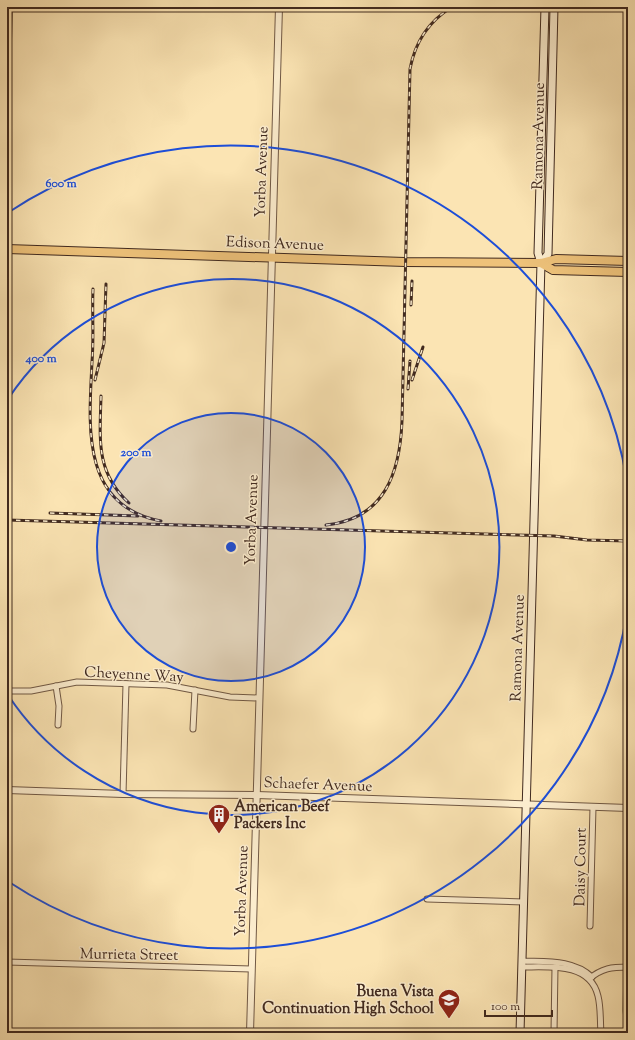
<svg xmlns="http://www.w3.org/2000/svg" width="635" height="1040" font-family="'Sorts Mill Goudy',serif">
  <rect width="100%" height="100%" fill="#fbe4b3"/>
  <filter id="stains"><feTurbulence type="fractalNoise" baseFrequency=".005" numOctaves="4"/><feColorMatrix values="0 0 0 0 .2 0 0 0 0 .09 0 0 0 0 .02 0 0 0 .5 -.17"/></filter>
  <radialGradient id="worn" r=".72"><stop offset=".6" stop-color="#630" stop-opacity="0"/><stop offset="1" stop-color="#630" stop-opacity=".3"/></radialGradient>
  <polygon fill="#c2c38a" stroke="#827654" points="624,969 628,969 628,1033 626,1033 623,1011"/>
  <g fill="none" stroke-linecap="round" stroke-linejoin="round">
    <g stroke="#705844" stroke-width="7">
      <g id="minor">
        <polyline points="56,686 59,706 58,725"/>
        <polyline points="7,691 31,691 77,682 167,685 230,697 259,698"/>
        <polyline points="193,729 195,690"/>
        <polyline points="123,794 126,684"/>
        <polyline points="427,899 524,902"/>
        <polyline points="590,926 593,807"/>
        <path d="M522,961C546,962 573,959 592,977"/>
        <polyline points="7,962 251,969"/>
        <path d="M522,967C549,967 590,962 598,996C601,1008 600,1021 601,1033"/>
        <path d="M589,979C602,968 612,967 628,967"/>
        <polyline points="554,1033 555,967"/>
      </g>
    </g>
    <g stroke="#705844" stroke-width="8">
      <g id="tertiary">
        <polyline points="7,72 9,7"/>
        <polyline points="7,790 123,794 257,795 628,808"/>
        <polyline points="250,1033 279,7"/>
      </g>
    </g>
    <g stroke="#412a1f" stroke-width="9">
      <g id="secondary">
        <polyline points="541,263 548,254 554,7"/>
        <polyline points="520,1033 541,263 538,253 545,7"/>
      </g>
    </g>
    <g stroke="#412a1f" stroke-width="10">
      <g id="primary">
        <polyline points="7,249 405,262 541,263 556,259 628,261"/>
        <polyline points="541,263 553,270 628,272"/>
      </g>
    </g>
    <use href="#minor" stroke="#fcedce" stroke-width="5"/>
    <use href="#tertiary" stroke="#fcedce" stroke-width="6"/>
    <use href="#secondary" stroke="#fcedce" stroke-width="7"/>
    <use href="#primary" stroke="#eec27a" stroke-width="8"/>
    <g stroke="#412a1f" stroke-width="3">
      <g id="rail">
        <path d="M93,289C92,314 94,338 92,362C89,425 80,506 161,521"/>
        <polyline points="411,305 412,281"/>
        <polyline points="95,380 104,343 106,284"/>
        <polyline points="412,380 423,347"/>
        <polyline points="408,389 410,361"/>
        <path d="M101,396C100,438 95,472 129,503"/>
        <polyline points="50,513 138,516"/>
        <polyline points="7,520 554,536 587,540 628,541"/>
        <path d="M326,525C385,519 400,472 402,421L410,69C415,42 429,21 452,7"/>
      </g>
    </g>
    <use href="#rail" stroke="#fcedce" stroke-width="1.5" stroke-dasharray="4.5" stroke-linecap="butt"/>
  </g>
  <circle cx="231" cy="547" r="134" fill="#1d4ed8" fill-opacity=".12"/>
  <g fill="none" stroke="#1d4ed8" stroke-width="2">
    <circle cx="231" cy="547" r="134"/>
    <path d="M8 399A268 268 0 1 1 8 695"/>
    <path d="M627 613A402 402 0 0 1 9 882M9 212A402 402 0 0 1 627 481"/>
  </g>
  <defs>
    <g id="building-pin" transform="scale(1.15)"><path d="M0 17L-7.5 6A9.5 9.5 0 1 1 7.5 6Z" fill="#8f2418" stroke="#fcedce"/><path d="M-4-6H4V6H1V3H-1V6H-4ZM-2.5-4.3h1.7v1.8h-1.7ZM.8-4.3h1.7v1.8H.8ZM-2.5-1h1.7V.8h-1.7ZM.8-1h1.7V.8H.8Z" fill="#fff"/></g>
    <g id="school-pin" transform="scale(1.15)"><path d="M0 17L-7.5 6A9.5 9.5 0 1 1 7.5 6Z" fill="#8f2418" stroke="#fcedce"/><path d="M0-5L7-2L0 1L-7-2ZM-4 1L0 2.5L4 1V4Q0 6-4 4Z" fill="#fff"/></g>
  </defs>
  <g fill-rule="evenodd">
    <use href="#building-pin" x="219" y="815"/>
    <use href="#school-pin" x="449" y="1000"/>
  </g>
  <g text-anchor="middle" stroke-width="3" stroke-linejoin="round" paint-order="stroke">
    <g font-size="15" fill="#412a1f" stroke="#fcedce">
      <text transform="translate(538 136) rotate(-89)" y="5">Ramona Avenue</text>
      <text transform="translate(261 172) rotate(-88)" y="5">Yorba Avenue</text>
      <text transform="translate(275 243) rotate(2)" y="5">Edison Avenue</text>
      <text transform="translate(251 520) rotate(-88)" y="5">Yorba Avenue</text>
      <text transform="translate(517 648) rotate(-88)" y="5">Ramona Avenue</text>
      <text transform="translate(134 674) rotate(3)" y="5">Cheyenne Way</text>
      <text transform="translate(318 784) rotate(2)" y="5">Schaefer Avenue</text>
      <text transform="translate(580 867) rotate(-89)" y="5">Daisy Court</text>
      <text transform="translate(241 891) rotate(-88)" y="5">Yorba Avenue</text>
      <text transform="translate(129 954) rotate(1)" y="5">Murrieta Street</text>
    </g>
    <g font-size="15" font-weight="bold" fill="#412a1f" stroke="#fcedce" text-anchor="start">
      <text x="234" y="811">American Beef<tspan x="234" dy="17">Packers Inc</tspan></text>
      <text x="434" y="996" text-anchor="end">Buena Vista<tspan x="434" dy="17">Continuation High School</tspan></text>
    </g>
  </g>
  <circle cx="231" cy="547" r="6" fill="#1d4ed8" stroke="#fcedce" stroke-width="2"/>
  <g font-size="12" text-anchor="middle" font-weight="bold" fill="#1d4ed8" stroke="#fcedce" stroke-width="3" stroke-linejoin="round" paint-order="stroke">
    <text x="61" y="187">600 m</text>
    <text x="41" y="362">400 m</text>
    <text x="136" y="456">200 m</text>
  </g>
  <rect width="635" height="1040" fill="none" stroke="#fbe4b3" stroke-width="24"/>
  <rect x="8" y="8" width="619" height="1024" fill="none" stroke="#412a1f" stroke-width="2"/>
  <rect x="12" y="12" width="611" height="1016" fill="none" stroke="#412a1f"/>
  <path d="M485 1010v6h67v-6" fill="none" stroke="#412a1f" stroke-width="2"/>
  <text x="491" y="1010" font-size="12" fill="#412a1f" stroke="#fcedce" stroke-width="3" paint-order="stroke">100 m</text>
  <rect width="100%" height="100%" filter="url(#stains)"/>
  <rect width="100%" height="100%" fill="url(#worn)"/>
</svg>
